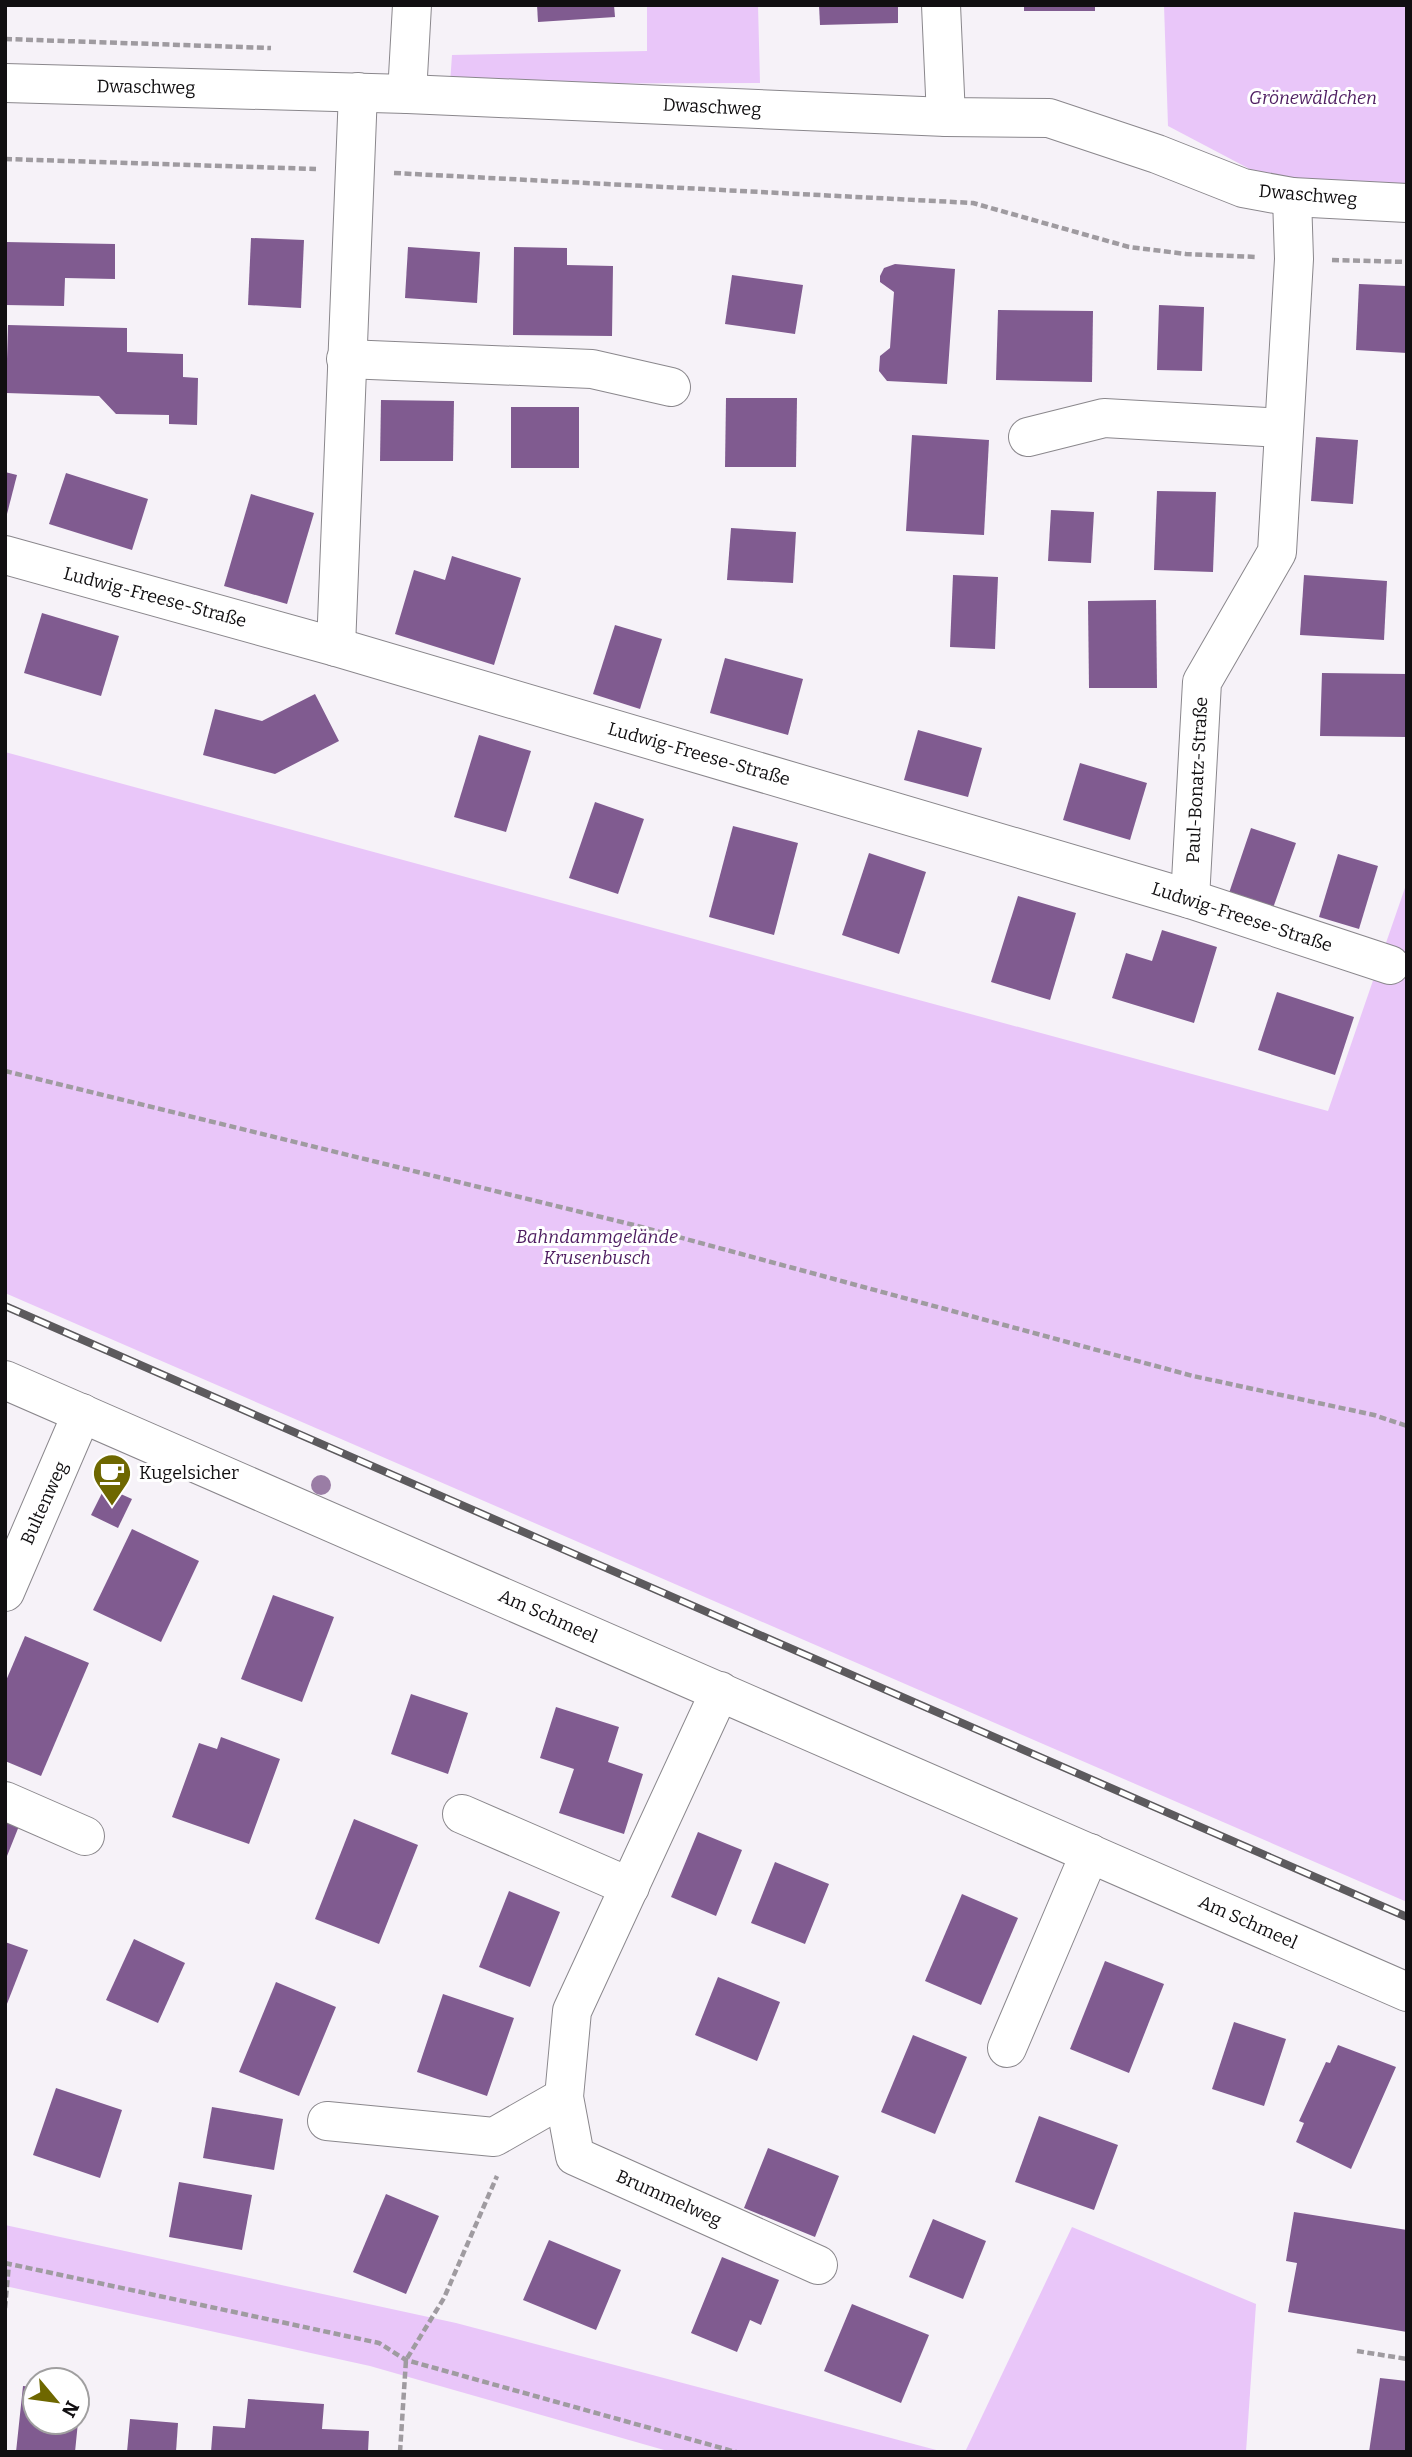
<svg xmlns="http://www.w3.org/2000/svg" width="1412" height="2457" font-family="Bitter,serif">
  <rect width="100%" height="100%" fill="#f6f2f8"/>
  <g fill="#e9c6f9">
    <polygon points="647,5 758,5 760,83 450,84 452,55 647,51"/>
    <polygon points="1164,5 1407,5 1407,196 1295,193 1168,126"/>
    <polygon points="5,752 1328,1111 1407,882 1407,1902 5,1293"/>
    <polygon points="5,2225 456,2323 944,2452 671,2452 370,2366 5,2286"/>
    <polygon points="1072,2227 1256,2304 1246,2452 965,2452"/>
  </g>
  <g fill="#805b90">
    <polygon points="537,5 614,5 615,17 538,22"/>
    <polygon points="819,5 898,5 898,23 820,25"/>
    <rect x="1024" y="5" width="71" height="6"/>
    <polygon points="251,238 304,240 301,308 248,305"/>
    <polygon points="5,242 115,244 115,279 65,278 64,306 5,305"/>
    <polygon points="408,247 480,252 477,303 405,298"/>
    <polygon points="514,247 567,248 567,265 613,266 612,336 513,335"/>
    <polygon points="895,264 955,269 947,384 887,381 879,371 880,356 890,348 894,292 880,282 880,276 884,268"/>
    <polygon points="732,275 803,285 795,334 725,324"/>
    <polygon points="1359,284 1407,286 1407,353 1356,350"/>
    <polygon points="1159,305 1204,307 1202,371 1157,370"/>
    <polygon points="998,310 1093,311 1092,382 996,380"/>
    <polygon points="8,325 127,328 127,352 183,354 183,377 198,378 197,425 169,424 169,415 116,414 99,396 6,393"/>
    <polygon points="726,398 797,398 796,467 725,467"/>
    <polygon points="381,400 454,401 453,461 380,461"/>
    <rect x="511" y="407" width="68" height="61"/>
    <polygon points="912,435 989,440 984,535 906,531"/>
    <polygon points="1316,437 1358,440 1353,504 1311,501"/>
    <polygon points="5,472 17,475 6,518 5,518"/>
    <polygon points="66,473 148,499 132,550 49,524"/>
    <polygon points="1157,491 1216,492 1213,572 1154,570"/>
    <polygon points="251,494 314,513 287,604 224,586"/>
    <polygon points="1051,510 1094,512 1091,563 1048,561"/>
    <polygon points="731,528 796,532 793,583 727,580"/>
    <polygon points="452,556 521,578 494,665 395,634 414,570 445,580"/>
    <polygon points="953,575 998,577 995,649 950,647"/>
    <polygon points="1304,575 1387,581 1384,640 1300,635"/>
    <polygon points="1156,600 1157,688 1089,688 1088,601"/>
    <polygon points="42,613 119,636 101,696 24,673"/>
    <polygon points="615,625 662,639 640,709 593,694"/>
    <polygon points="725,658 803,679 788,735 710,713"/>
    <polygon points="1322,673 1407,674 1407,737 1320,736"/>
    <polygon points="315,694 339,741 275,774 203,755 215,709 262,721"/>
    <polygon points="918,730 982,748 968,797 904,780"/>
    <polygon points="479,735 531,751 506,832 454,817"/>
    <polygon points="1080,763 1147,783 1130,840 1063,820"/>
    <polygon points="595,802 644,819 618,894 569,878"/>
    <polygon points="733,826 798,843 774,935 709,917"/>
    <polygon points="1251,828 1296,843 1273,908 1229,893"/>
    <polygon points="869,853 926,872 899,954 842,935"/>
    <polygon points="1338,854 1378,866 1359,929 1319,917"/>
    <polygon points="1018,896 1076,913 1050,1000 991,982"/>
    <polygon points="1162,930 1217,947 1194,1023 1112,998 1126,953 1152,961"/>
    <polygon points="1277,992 1354,1017 1335,1075 1258,1050"/>
    <polygon points="105,1487 132,1499 118,1528 91,1515"/>
    <polygon points="132,1529 199,1561 161,1642 93,1610"/>
    <polygon points="273,1595 334,1617 302,1702 241,1679"/>
    <polygon points="25,1636 89,1663 41,1776 5,1761 5,1683"/>
    <polygon points="411,1694 468,1713 448,1774 391,1754"/>
    <polygon points="556,1707 619,1727 608,1762 643,1774 624,1834 559,1813 574,1769 540,1758"/>
    <polygon points="221,1737 280,1759 249,1844 172,1817 199,1743 217,1749"/>
    <polygon points="354,1819 418,1845 379,1944 315,1919"/>
    <polygon points="5,1820 19,1826 5,1861"/>
    <polygon points="698,1832 742,1850 716,1916 671,1897"/>
    <polygon points="775,1862 829,1884 805,1944 751,1923"/>
    <polygon points="509,1891 560,1912 530,1987 479,1967"/>
    <polygon points="962,1894 1018,1918 981,2005 925,1981"/>
    <polygon points="134,1939 185,1963 158,2023 106,2000"/>
    <polygon points="5,1942 28,1950 5,2009"/>
    <polygon points="1105,1961 1164,1984 1129,2073 1070,2049"/>
    <polygon points="718,1977 780,2002 757,2061 695,2035"/>
    <polygon points="276,1982 336,2007 299,2096 239,2072"/>
    <polygon points="443,1994 514,2018 487,2096 417,2072"/>
    <polygon points="1234,2022 1286,2039 1264,2106 1212,2089"/>
    <polygon points="913,2035 967,2057 935,2134 881,2112"/>
    <polygon points="1338,2045 1396,2067 1351,2169 1296,2142 1304,2123 1299,2121 1326,2062 1330,2063"/>
    <polygon points="56,2088 122,2110 100,2178 33,2155"/>
    <polygon points="212,2107 283,2119 274,2170 203,2158"/>
    <polygon points="1039,2116 1118,2145 1094,2210 1015,2182"/>
    <polygon points="768,2148 839,2176 815,2237 744,2208"/>
    <polygon points="179,2182 252,2195 242,2250 169,2237"/>
    <polygon points="386,2194 439,2216 406,2294 353,2272"/>
    <polygon points="1294,2212 1407,2230 1407,2332 1288,2312 1297,2263 1286,2261"/>
    <polygon points="933,2219 986,2241 963,2299 909,2277"/>
    <polygon points="549,2240 621,2270 596,2330 523,2300"/>
    <polygon points="722,2257 779,2280 761,2325 750,2320 737,2352 691,2333"/>
    <polygon points="852,2304 929,2335 901,2403 824,2371"/>
    <polygon points="1380,2378 1407,2381 1407,2452 1369,2452"/>
    <polygon points="23,2386 35,2387 35,2422 78,2422 75,2452 16,2452"/>
    <polygon points="248,2399 324,2404 322,2429 369,2431 368,2452 211,2452 213,2426 245,2428"/>
    <polygon points="130,2419 178,2423 176,2452 127,2452"/>
  </g>
  <g fill="none" stroke-linecap="round" stroke-linejoin="round">
    <g stroke="#8a878c" stroke-width="40">
      <g id="street">
        <polyline points="941,5 946,117"/>
        <polyline points="5,83 407,94 946,117 1049,118 1157,154 1243,188 1292,197 1407,203"/>
        <polyline points="407,94 412,5"/>
        <polyline points="346,359 592,369 671,387"/>
        <polyline points="1028,437 1104,418 1283,428"/>
        <polyline points="5,555 336,647 1190,899 1390,965"/>
        <polyline points="336,647 358,92"/>
        <polyline points="1190,899 1202,682 1277,552 1294,259 1292,197"/>
        <polyline points="5,1380 1407,1992"/>
        <polyline points="5,1592 82,1413"/>
        <polyline points="720,1691 572,2011 564,2097 575,2156 818,2265"/>
        <polyline points="5,1801 85,1836"/>
        <polyline points="462,1814 630,1887"/>
        <polyline points="1007,2048 1090,1853"/>
        <polyline points="327,2121 494,2137 564,2097"/>
      </g>
    </g>
    <g stroke="#9f9ba0" stroke-width="4.5" stroke-dasharray="7 3.5" stroke-linecap="butt">
      <polyline points="5,39 271,48"/>
      <polyline points="5,159 316,169"/>
      <polyline points="394,173 973,203 1129,247 1186,254 1257,257"/>
      <polyline points="1332,260 1407,262"/>
      <polyline points="5,1071 634,1225 1193,1376 1374,1415 1407,1426"/>
      <polyline points="5,2263 379,2343 406,2360 736,2452"/>
      <polyline points="5,2308 9,2264"/>
      <polyline points="1357,2351 1407,2359"/>
      <polyline points="400,2452 406,2360 444,2298 497,2176"/>
    </g>
    <use href="#street" stroke="#fff" stroke-width="38"/>
    <g stroke="#5c5a5d" stroke-width="8">
      <polyline id="rail" points="5,1306 1407,1917"/>
    </g>
    <use href="#rail" stroke="#fff" stroke-width="5" stroke-dasharray="16" stroke-linecap="butt"/>
  </g>
  <circle fill="#9a7da5" cx="321" cy="1485" r="10"/>
  <defs>
    <g id="cafe-pin" transform="scale(2.0125)"><path d="M0 17L-7.5 6A9.5 9.5 0 1 1 7.5 6Z" fill="#6e6700" stroke="#fff"/><path d="M-5.5-4.5H6V0H3Q3 3.5 0 3.5H-2.5Q-5.5 3.5-5.5 0ZM3-3.2v2h1.7v-2ZM-6 4.5H4V6H-6Z" fill="#fff"/></g>
  </defs>
  <g fill-rule="evenodd">
    <use href="#cafe-pin" x="112" y="1473"/>
  </g>
  <g text-anchor="middle" stroke-width="6" stroke-linejoin="round" paint-order="stroke">
    <g font-size="18" fill="#110f11" stroke="#fff">
      <text transform="translate(146 87) rotate(1)" y="6">Dwaschweg</text>
      <text transform="translate(712 107) rotate(3)" y="6">Dwaschweg</text>
      <text transform="translate(1308 195) rotate(5)" y="6">Dwaschweg</text>
      <text transform="translate(155 597) rotate(15)" y="6">Ludwig-Freese-Straße</text>
      <text transform="translate(699 754) rotate(16)" y="6">Ludwig-Freese-Straße</text>
      <text transform="translate(1197 780) rotate(-87)" y="6">Paul-Bonatz-Straße</text>
      <text transform="translate(1242 917) rotate(18)" y="6">Ludwig-Freese-Straße</text>
      <text transform="translate(44 1503) rotate(-66)" y="6">Bultenweg</text>
      <text transform="translate(548 1616) rotate(24)" y="6">Am Schmeel</text>
      <text transform="translate(1248 1922) rotate(24)" y="6">Am Schmeel</text>
      <text transform="translate(669 2198) rotate(24)" y="6">Brummelweg</text>
    </g>
    <g font-size="18" font-style="italic" fill="#4e1d61" stroke="#fff">
      <text x="1313" y="104">Grönewäldchen</text>
      <text x="597" y="1243">Bahndammgelände<tspan x="597" dy="21">Krusenbusch</tspan></text>
    </g>
    <g font-size="18" fill="#110f11" stroke="#fff" text-anchor="start">
      <text x="139" y="1479">Kugelsicher</text>
    </g>
  </g>
  <rect width="1412" height="2457" fill="none" stroke="#110f11" stroke-width="14"/>
  <g transform="translate(56 2401) rotate(119)"><circle r="33" fill="#ffffff" stroke="#a09fa0" stroke-width="2"/>
  <path d="M0-5L12 26L0 18L-12 26Z" fill="#6e6700"/>
  <text y="-10" font-size="19" font-weight="bold" text-anchor="middle" fill="#110f11">N</text>
  </g>
</svg>
